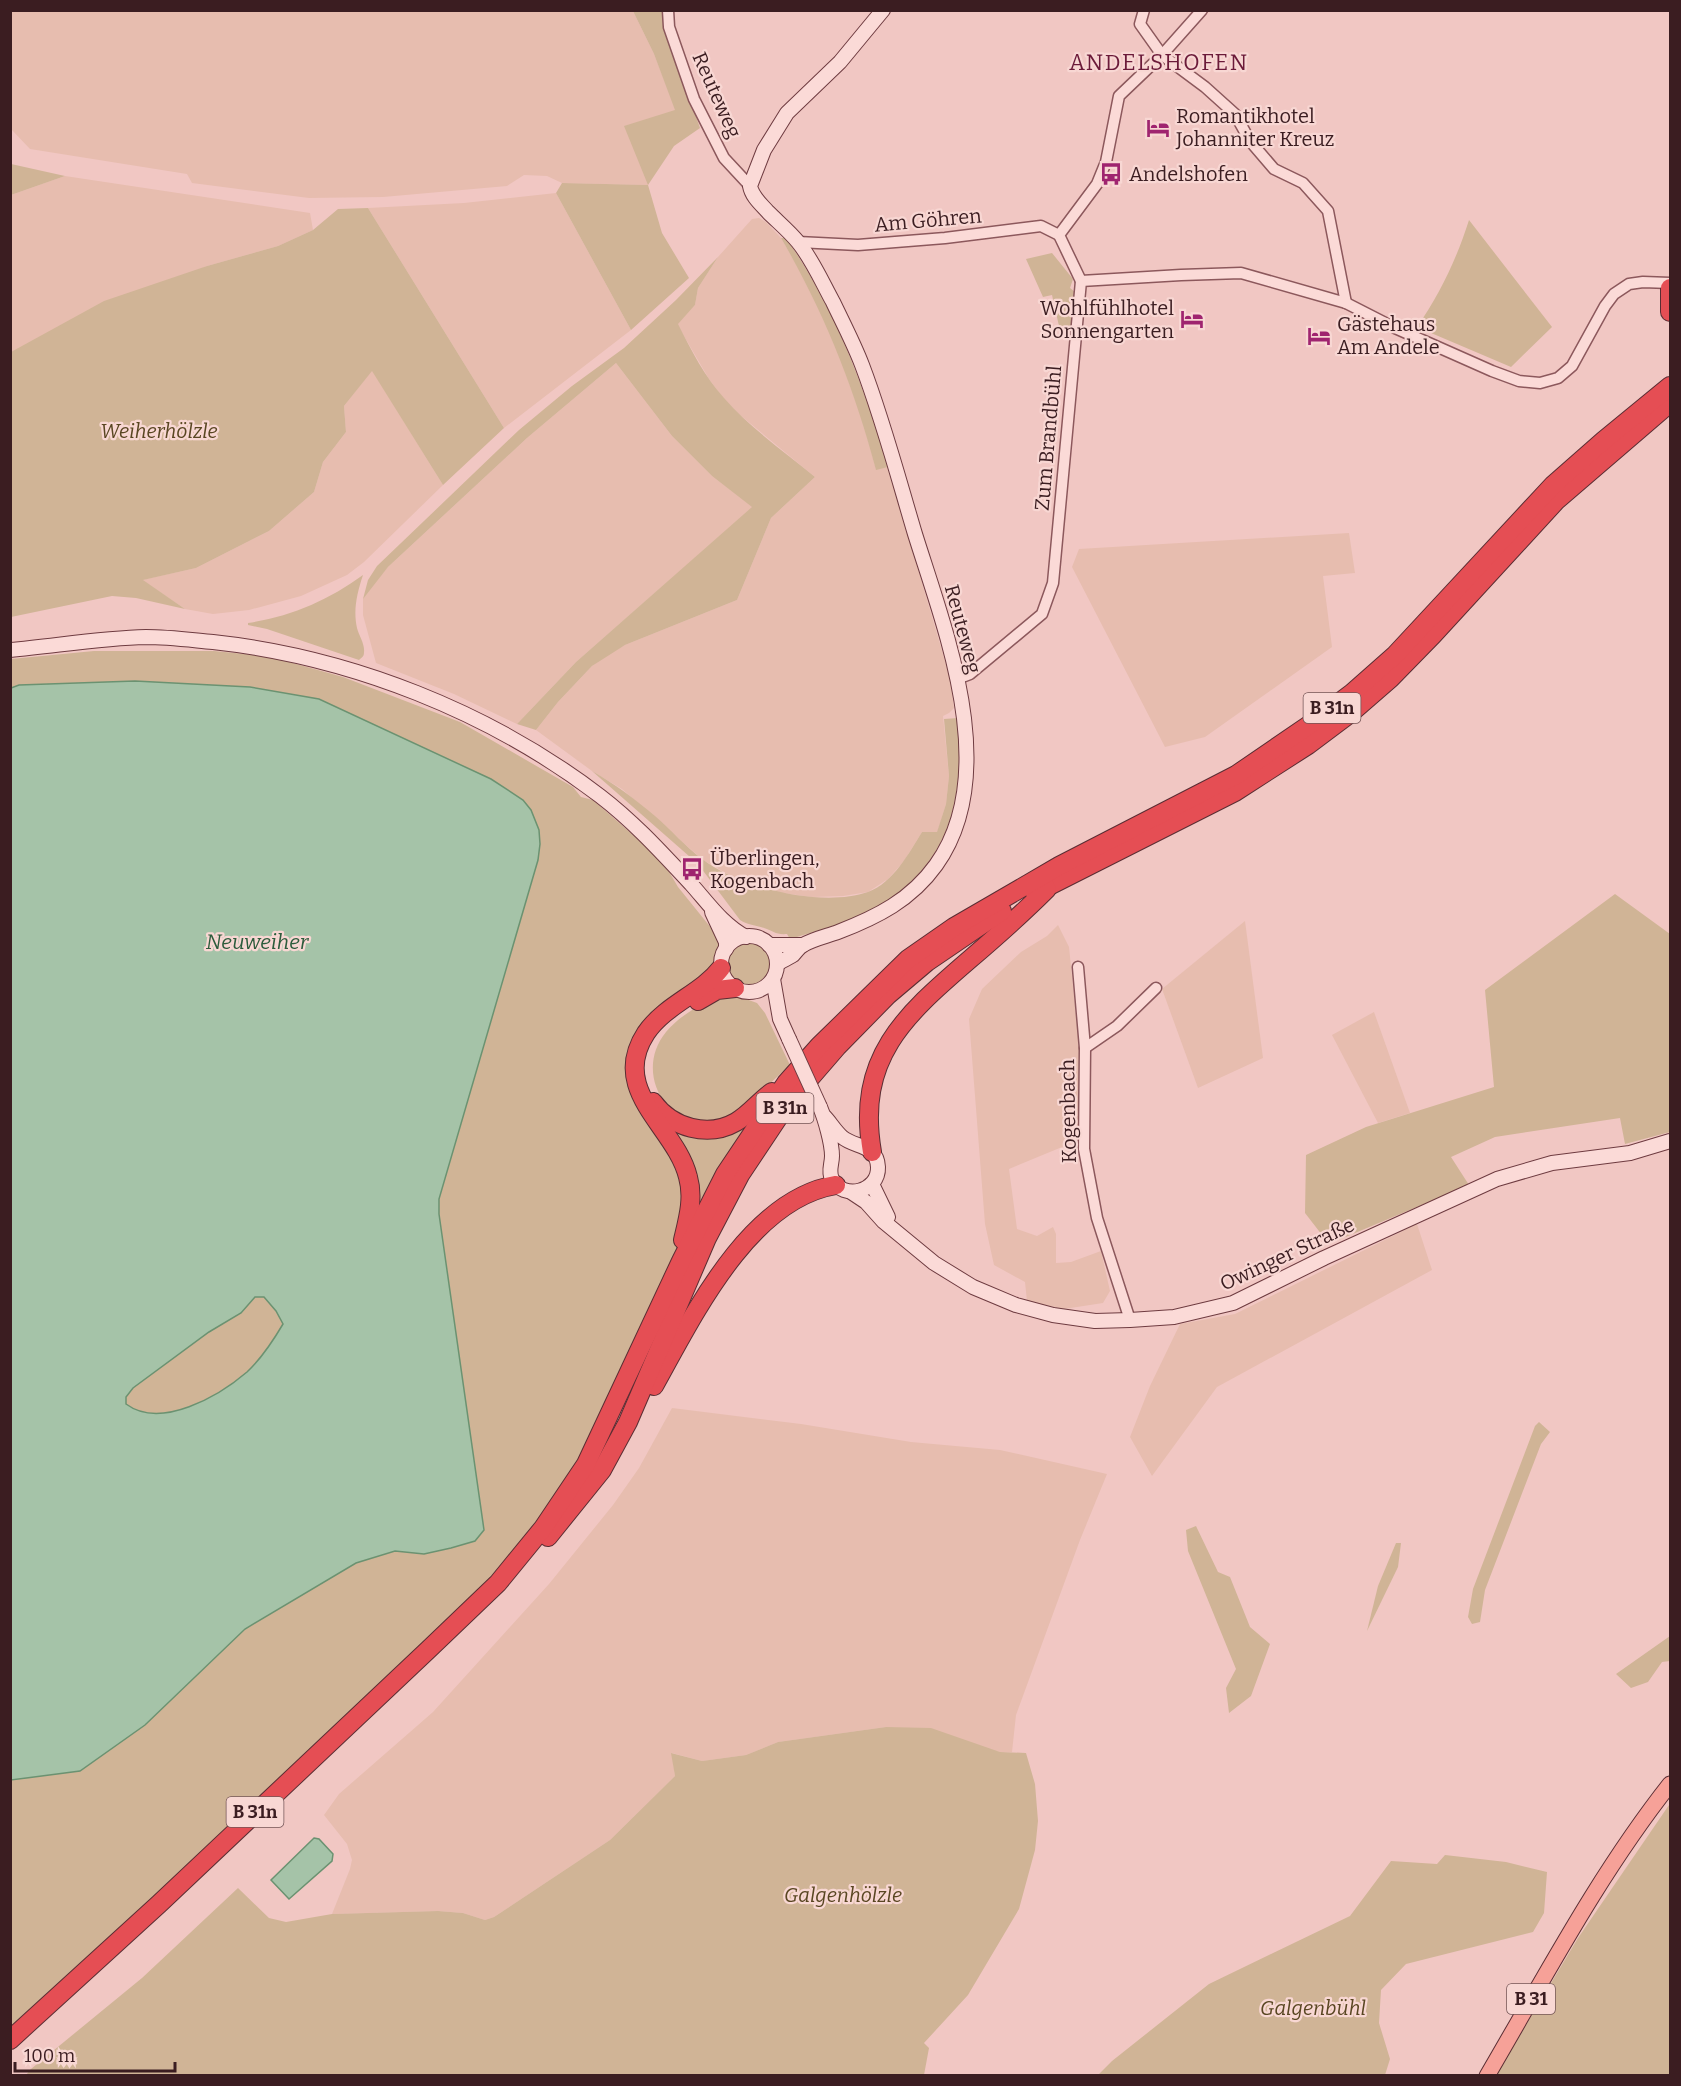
<svg xmlns="http://www.w3.org/2000/svg" width="1681" height="2086" font-family="Bitter,serif">
  <rect width="100%" height="100%" fill="#f1c7c3"/>
  <g fill="#e7bdaf">
    <polygon points="10,11 633,11 654,54 676,110 648,185 562,183 547,176 524,175 507,186 383,197 309,198 192,183 187,174 30,149 11,129"/>
    <polygon points="65,176 310,213 313,230 278,246 207,266 11,352 11,195"/>
    <polygon points="556,193 631,330 504,428 368,208 464,203"/>
    <polygon points="759,218 766,222 781,238 803,276 835,343 862,419 876,469 888,467 950,678 954,708 949,713 943,716 949,776 946,804 937,833 922,832 904,861 888,879 868,892 843,896 812,897 782,893 731,876 703,860 622,789 592,771 536,730 558,702 592,666 610,653 625,645 737,600 771,518 815,477 740,415 723,398 709,379 677,324 695,305 698,288 718,257 752,219"/>
    <polygon points="616,363 672,436 712,476 753,507 576,662 517,724 454,694 376,663 363,615 363,599 368,590 388,567 527,438"/>
    <polygon points="372,370 443,485 364,562 347,575 301,596 249,610 213,614 185,609 142,580 196,568 269,531 314,492 323,462 346,432 344,406"/>
    <polygon points="1349,533 1355,573 1323,576 1332,647 1205,737 1165,747 1072,567 1079,549"/>
    <polygon points="1245,921 1263,1058 1198,1088 1162,989"/>
    <polygon points="1058,925 1069,947 1079,1045 1079,1140 1009,1169 1017,1229 1037,1236 1053,1227 1056,1234 1056,1263 1071,1262 1101,1251 1110,1291 1103,1303 1064,1309 1027,1301 1025,1282 994,1265 985,1224 969,1019 982,989 1021,952 1047,936"/>
    <polygon points="1374,1012 1410,1113 1378,1123 1332,1035"/>
    <polygon points="1417,1224 1432,1270 1217,1387 1152,1476 1130,1437 1150,1386 1180,1324 1235,1314"/>
    <polygon points="672,1408 801,1424 911,1442 1000,1450 1107,1474 1080,1540 1016,1715 1012,1752 1000,1752 886,1727 778,1742 746,1755 702,1761 672,1753 675,1776 610,1840 494,1917 485,1920 463,1913 438,1911 332,1914 350,1869 352,1860 347,1844 324,1815 339,1794 433,1712 549,1584 613,1505 639,1468"/>
  </g>
  <g fill="#d0b496">
    <polygon points="633,11 663,11 664,24 700,128 674,146 648,185 662,233 689,278 631,330 556,193 562,183 648,185 624,126 675,110 654,54"/>
    <polygon points="10,164 11,164 65,176 11,195"/>
    <polygon points="368,208 504,428 443,485 372,371 344,406 346,432 323,462 314,492 269,531 196,568 143,580 185,609 136,598 112,596 11,617 11,352 104,301 207,266 278,246 313,230 338,209"/>
    <path d="M1469,220L1552,327L1511,367L1417,327C1440,294 1457,258 1469,220Z"/>
    <path d="M781,238H786C836,310 863,384 888,467L876,470C854,387 824,312 781,238Z"/>
    <polygon points="1052,253 1073,279 1070,288 1075,292 1073,326 1059,326 1052,295 1043,297 1026,259"/>
    <path d="M718,257L698,288L695,305L678,324C691,350 705,377 724,398C750,428 785,452 815,477L771,518L737,600L625,645L592,666L558,702L536,730L517,724L576,662L752,507L712,476L672,436L616,363L527,438L388,567L363,599L368,580L377,566L519,430L572,386L624,348L676,300Z"/>
    <path d="M363,575C357,593 353,610 357,628C359,636 365,644 364,652C364,657 362,657 359,660L267,629L248,625V623C290,617 329,600 363,575Z"/>
    <path d="M94,651H214L255,655L282,660L343,677L460,722L573,787L581,797L593,800L655,854L668,870L678,887L716,934L730,944C739,938 750,935 760,939C803,958 753,1023 724,976L664,1013L635,1069L688,1177L681,1261L543,1528L11,2040V1780L80,1771L145,1725L245,1629L356,1563L395,1551L424,1554L451,1548L475,1541L484,1530L439,1214V1199L538,860L540,844L531,810L523,800L491,779L319,699L250,687L135,681L19,685L11,688V659Z"/>
    <path d="M958,718C962,781 958,838 909,884C903,890 897,898 889,902C859,921 823,929 790,939L787,934C776,935 773,931 764,928C755,925 748,925 740,920L698,864L592,771C615,784 635,799 655,816C671,830 685,846 702,859C740,888 822,908 868,892C893,883 909,853 922,832H937L946,804L949,776L944,719Z"/>
    <polygon points="1615,894 1670,934 1670,1132 1625,1144 1620,1118 1495,1137 1451,1157 1469,1185 1329,1244 1305,1213 1306,1155 1366,1127 1494,1087 1485,990"/>
    <path d="M732,994L757,1003L765,1013L790,1065C776,1078 761,1092 746,1105C742,1108 737,1114 732,1117C723,1122 711,1121 701,1121C657,1117 638,1066 666,1032C683,1012 706,1001 732,994Z"/>
    <polygon points="669,1123 746,1124 699,1203"/>
    <path d="M255,1297H264L276,1311L283,1324C273,1341 262,1358 247,1372C219,1397 161,1430 126,1404V1397L133,1388L209,1332L241,1313Z"/>
    <polygon points="1539,1422 1550,1432 1541,1444 1485,1590 1480,1622 1472,1624 1468,1617 1473,1589 1535,1426"/>
    <polygon points="1196,1526 1218,1572 1230,1577 1250,1627 1270,1644 1251,1696 1229,1713 1226,1688 1236,1669 1188,1551 1186,1530"/>
    <polygon points="1396,1543 1401,1543 1398,1567 1367,1631 1378,1586"/>
    <polygon points="1670,1636 1670,1661 1662,1662 1648,1682 1631,1688 1616,1674"/>
    <polygon points="886,1727 931,1728 1000,1752 1026,1753 1035,1784 1038,1821 1035,1850 1019,1909 968,1995 924,2043 929,2048 924,2075 26,2075 31,2069 142,1978 238,1888 269,1918 286,1922 332,1914 438,1911 463,1913 485,1920 494,1917 610,1840 675,1776 671,1753 702,1761 746,1755 778,1742"/>
    <polygon points="1669,1805 1670,2075 1496,2075 1578,1938"/>
    <polygon points="1445,1855 1506,1862 1547,1872 1544,1913 1533,1932 1406,1964 1381,1990 1379,2023 1390,2059 1385,2075 1098,2075 1112,2061 1209,1984 1350,1916 1391,1861 1437,1864"/>
  </g>
  <g fill="#a5c3a8" stroke="#6b9271" stroke-width="1.5" fill-rule="evenodd">
    <path d="M135,681L250,687L319,699L491,779L523,800L531,810L539,830L540,844L538,860L439,1199V1214L484,1530L475,1541L451,1548L424,1554L395,1551L356,1563L245,1629L145,1725L80,1771L11,1780V688L19,685ZM255,1297H264L276,1311L283,1324C273,1341 262,1358 247,1372C219,1396 161,1430 126,1404V1397L133,1388L209,1332L241,1313Z"/>
    <polygon points="314,1838 319,1839 333,1854 332,1861 289,1899 271,1880"/>
  </g>
  <g fill="none" stroke-linecap="round" stroke-linejoin="round">
    <g stroke="#8c585c" stroke-width="13">
      <g id="street">
        <polyline points="668,10 669,27 694,99 724,158 750,186"/>
        <polyline points="1144,10 1140,24 1162,55 1205,87 1235,114 1250,141 1274,169 1303,183 1328,211 1346,303"/>
        <polyline points="798,242 858,245 945,238 1041,226 1059,235"/>
        <polyline points="1081,281 1059,235 1097,184 1106,162 1119,96 1162,55 1202,10"/>
        <polyline points="957,679 970,674 1042,614 1053,583 1081,281 1181,275 1241,273 1346,303 1395,328 1492,371 1519,381 1540,383 1558,378 1572,366 1605,306 1614,294 1629,284 1643,282 1670,283"/>
        <polyline points="1078,967 1085,1048 1084,1149 1097,1218 1130,1320"/>
        <polyline points="1085,1048 1117,1026 1156,988"/>
      </g>
    </g>
    <g stroke="#6e3b40" stroke-width="16">
      <g id="secondary">
        <path d="M10,650C55,646 101,638 146,637C168,637 191,640 213,642C351,657 490,712 600,796C634,822 662,853 691,884C708,903 723,925 746,937"/>
        <polyline points="712,912 726,942 726,949"/>
        <circle cx="749" cy="964" r="28"/>
        <polyline points="769,945 803,945"/>
        <path d="M777,964C782,961 788,958 793,955C796,952 799,947 803,945C813,939 827,936 838,932C877,917 911,900 936,865C1002,773 945,630 915,534C898,477 883,420 862,365C854,344 843,323 833,302C822,282 812,259 798,242C789,231 778,222 768,212C761,204 752,197 750,186L764,150L787,113L840,62L883,10"/>
        <polyline points="773,979 780,1019 789,1039"/>
        <path d="M820,1107C825,1119 832,1143 832,1156C832,1164 828,1171 832,1179C843,1201 879,1192 878,1167C877,1144 855,1148 842,1137C835,1131 830,1122 824,1116"/>
        <polyline points="872,1184 888,1217"/>
        <polyline points="851,1192 866,1202 883,1221 934,1263 973,1287 1016,1305 1053,1315 1095,1321 1130,1320 1174,1317 1233,1303 1324,1258 1497,1179 1552,1163 1630,1153 1670,1141"/>
      </g>
    </g>
    <g stroke="#5a2d33" stroke-width="17">
      <path id="primary" d="M1487,2076C1545,1977 1599,1874 1670,1784"/>
    </g>
    <g stroke="#5a2d33" stroke-width="20">
      <g id="highway">
        <polyline points="1670,288 1670,312"/>
        <polyline points="1035,893 1235,792 1308,745 1352,712 1390,679 1433,635 1556,501 1670,403"/>
        <polyline points="698,1001 717,990 735,988"/>
        <path d="M653,1102C672,1128 708,1138 736,1122C750,1114 759,1101 772,1092"/>
        <path d="M872,1152C856,1058 904,1016 969,960C996,937 1022,914 1047,889"/>
        <path d="M683,1240C688,1219 694,1198 688,1177C676,1127 608,1091 646,1033C666,1004 701,994 721,968"/>
        <path d="M654,1386C693,1316 749,1199 836,1185"/>
        <polyline points="548,1537 602,1470 628,1422 707,1238 740,1175 786,1106 837,1047 888,995 927,962 1002,911"/>
        <polyline points="10,2040 159,1904 428,1650 498,1583 543,1528 586,1464 681,1261 725,1174 786,1083 819,1046 908,959 954,927 1059,866 1236,775 1312,723 1352,693 1395,655 1553,485 1603,441 1670,386"/>
      </g>
    </g>
    <use href="#street" stroke="#fbdad7" stroke-width="10"/>
    <use href="#secondary" stroke="#fbdad7" stroke-width="14"/>
    <use href="#primary" stroke="#f6a198" stroke-width="15"/>
    <use href="#highway" stroke="#e54e54" stroke-width="18"/>
    <g stroke="#6e3b40" stroke-width="16" stroke-linecap="butt">
      <polyline id="secondary-bridge" points="789,1039 820,1107"/>
    </g>
    <use href="#secondary-bridge" stroke="#fbdad7" stroke-width="14"/>
  </g>
  <defs>
    <g id="hotel-bare" transform="scale(1.8)"><path d="M-6-4.5h1.5V1H6V5H4.5V3h-9V5H-6ZM-4 0a1.8 1.8 0 1 1 3.6 0ZM.5 0V-2.5h3Q6-2.5 6 0Z" fill="#9f246f" stroke="#f8d7d3" stroke-width="2.5" paint-order="stroke"/></g>
    <g id="bus-bare" transform="scale(1.8)"><path d="M-5-6H5V4H4V6H2V4H-2V6H-4V4H-5ZM-3.5-4V0h7V-4ZM-3.5 1.2v1.5H-2V1.2ZM2 1.2v1.5H3.5V1.2Z" fill="#9f246f" stroke="#f8d7d3" stroke-width="2.5" paint-order="stroke"/></g>
  </defs>
  <g fill-rule="evenodd">
    <use href="#hotel-bare" x="1158" y="128"/>
    <use href="#bus-bare" x="1111" y="174"/>
    <use href="#hotel-bare" x="1192" y="319"/>
    <use href="#hotel-bare" x="1319" y="336"/>
    <use href="#bus-bare" x="692" y="869"/>
  </g>
  <g text-anchor="middle" stroke-width="4.5" stroke-linejoin="round" paint-order="stroke">
    <g fill="#f8d7d3" stroke="#745556" stroke-width="1.5">
      <rect x="1303.5" y="693" width="57" height="30" rx="4.5"/>
      <rect x="756.5" y="1093" width="57" height="30" rx="4.5"/>
      <rect x="226.5" y="1797" width="57" height="30" rx="4.5"/>
      <rect x="1507" y="1984" width="48" height="30" rx="4.5"/>
    </g>
    <g font-size="18" font-weight="bold" fill="#3b1d21">
      <text x="1332" y="714">B 31n</text>
      <text x="785" y="1114">B 31n</text>
      <text x="255" y="1818">B 31n</text>
      <text x="1531" y="2005">B 31</text>
    </g>
    <g font-size="20" fill="#3b1d21" stroke="#f8d7d3">
      <text transform="translate(717 95) rotate(66)" y="7">Reuteweg</text>
      <text transform="translate(928 220) rotate(-5)" y="7">Am Göhren</text>
      <text transform="translate(1048 438) rotate(-85)" y="7">Zum Brandbühl</text>
      <text transform="translate(963 629) rotate(75)" y="7">Reuteweg</text>
      <text transform="translate(1068 1111) rotate(-91)" y="7">Kogenbach</text>
      <text transform="translate(1287 1254) rotate(-25)" y="7">Owinger Straße</text>
    </g>
    <g font-size="20" fill="#3b1d21" stroke="#f8d7d3" text-anchor="start">
      <text x="1176" y="123">Romantikhotel<tspan x="1176" dy="23">Johanniter Kreuz</tspan></text>
      <text x="1129" y="181">Andelshofen</text>
      <text x="1174" y="315" text-anchor="end">Wohlfühlhotel<tspan x="1174" dy="23">Sonnengarten</tspan></text>
      <text x="1337" y="331">Gästehaus<tspan x="1337" dy="23">Am Andele</tspan></text>
      <text x="710" y="865">Überlingen,<tspan x="710" dy="23">Kogenbach</tspan></text>
    </g>
    <g font-size="20" font-style="italic" fill="#594622" stroke="#f8d7d3">
      <text x="159" y="438">Weiherhölzle</text>
      <text x="843" y="1902">Galgenhölzle</text>
      <text x="1313" y="2015">Galgenbühl</text>
    </g>
    <g font-size="21" font-style="italic" fill="#2c5c3c" stroke="#f8d7d3">
      <text x="257" y="949">Neuweiher</text>
    </g>
    <g font-size="22" letter-spacing="1.5" fill="#6b1a39" stroke="#f8d7d3">
      <text x="1159" y="70">ANDELSHOFEN</text>
    </g>
  </g>
  <rect width="1681" height="2086" fill="none" stroke="#3b1d21" stroke-width="24"/>
  <path d="M15 2062v9h160v-9" fill="none" stroke="#3b1d21" stroke-width="3"/>
  <text x="24" y="2062" font-size="18" fill="#3b1d21" stroke="#f8d7d3" stroke-width="4.5" paint-order="stroke">100 m</text>
</svg>
